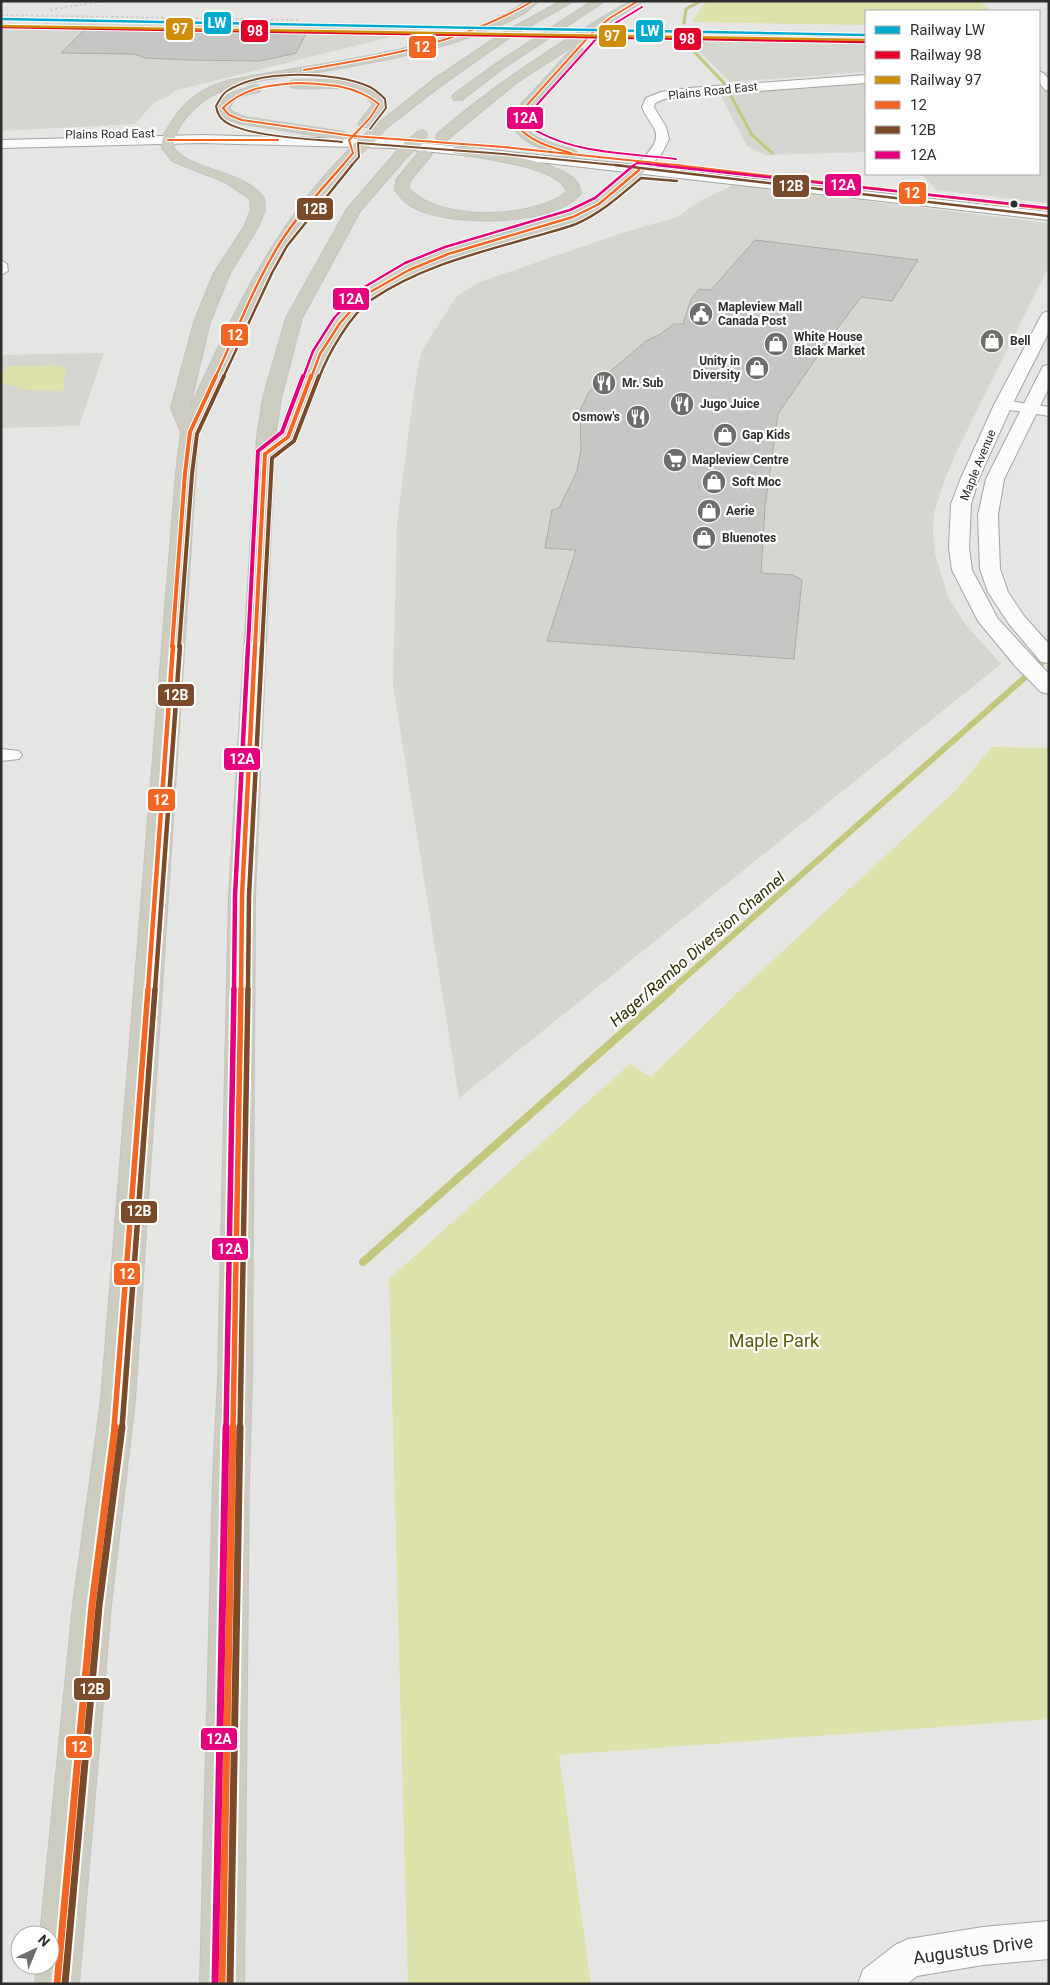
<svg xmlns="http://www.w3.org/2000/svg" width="1050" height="1985" font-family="Roboto,sans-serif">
  <rect width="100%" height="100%" fill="#e5e6e3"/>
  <g fill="#d5d6d0">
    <polygon points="44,23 423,29 174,91 168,97 155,102 135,124 1,131 1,25 42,25"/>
    <polygon points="693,34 866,36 866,72 730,82 689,41"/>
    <polygon points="1049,72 1049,203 936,190 921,174 1039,174 1039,73"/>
    <polygon points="866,84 866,152 765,155 747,146 719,93"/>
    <polygon points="733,185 1049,223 1049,266 957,451 944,482 934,513 933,533 935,553 948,597 966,625 1001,664 459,1098 393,685 397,523 413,398 421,352 456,297 477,283 622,233 677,217 702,200"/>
    <polygon points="104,353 79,426 1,428 1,355"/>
  </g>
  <g fill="#dde1aa">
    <polygon points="711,1 980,1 990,11 866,11 866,25 692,22 704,4"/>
    <polygon points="57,365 66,368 63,391 24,390 1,382 2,375 8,366"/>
    <polygon points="992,747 1049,748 1049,1719 559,1755 591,1984 408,1984 389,1279 630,1064 651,1077 731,999 955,791"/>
  </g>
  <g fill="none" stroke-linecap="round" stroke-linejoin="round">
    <g stroke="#c3c77c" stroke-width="3">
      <polyline points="684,23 686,9 701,1"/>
      <polyline points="683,35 683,40 724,83"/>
      <polyline points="730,94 752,135 772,153"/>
    </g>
    <polyline stroke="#c3c77c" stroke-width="6" points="671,990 1048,657"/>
    <polyline stroke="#c3c77c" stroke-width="8" points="363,1262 672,989"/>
  </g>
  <g fill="#c6c6c4" stroke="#aaaaa8">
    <polygon points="88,26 308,30 296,53 260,61 189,60 145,58 134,54 61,53"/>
    <polygon points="755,240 918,260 892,301 861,297 825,345 778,414 765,506 761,573 793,575 802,580 794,659 547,641 576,550 545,548 552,510 559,508 577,471 581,449 580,411 589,392 600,380 646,341 659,335 674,324 683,324 691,299 699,289 711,290"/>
  </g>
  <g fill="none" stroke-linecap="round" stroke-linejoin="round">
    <g stroke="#a4a4a2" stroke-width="2">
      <g id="street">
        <polygon points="1,260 7,264 8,271 1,275"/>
        <polygon points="1003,400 1049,407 1049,416 998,408 995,405 998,402"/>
        <polygon points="1,749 19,751 22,755 19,759 1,761"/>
        <polygon points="1049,1921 1049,1959 983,1965 917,1976 907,1984 858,1984 863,1970 895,1945 908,1939 983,1927"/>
      </g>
    </g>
    <g stroke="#a4a4a2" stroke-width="2">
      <g id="secondary">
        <polygon points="1039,71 1043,73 1049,79 1049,91 1045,90 1039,82"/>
        <path d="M866,75V83L689,96L664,99L655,103L654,107L666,127L669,139L662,153L649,167L1049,212V220L547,163L392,148L202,143L1,148V140L202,135L392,140L636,165C645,155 662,143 654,128C650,121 645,115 642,107L646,98L661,92L689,88Z"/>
        <polygon points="1049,311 1049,332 1012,405 979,478 971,504 969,548 972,570 998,619 1049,674 1049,694 1041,692 1016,667 978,621 952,570 949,548 951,504 961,478 994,405 1041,316 1043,313"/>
        <polygon points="1049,365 1049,388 1004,479 998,515 1000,569 1008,592 1024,616 1049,644 1049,663 1041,662 1009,624 988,592 980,569 978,515 986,479 1041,370 1043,366"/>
      </g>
    </g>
    <g stroke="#c3c4c2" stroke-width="2">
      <g id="highway">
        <path d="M526,1H538C525,16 503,24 486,31C430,53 371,63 312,73C282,78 248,80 219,92C200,100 172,125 174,148C189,171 243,169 264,198L265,210L258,227L230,273L210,322L189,410C234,313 275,221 353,146H363L364,149L318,200L284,251L253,309L208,408L198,437L135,1400L111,1605L79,1984H35L37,1965H50V1935H40L73,1605L101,1400L176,473L181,432L171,408L194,322L214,273L244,227L251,210L250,199L225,182L172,161L162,148C161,138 166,131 171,123C186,99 204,87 231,80C304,66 379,58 451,36C477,28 504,18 526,1Z"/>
        <polygon points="561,1 574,1 509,38 442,85 385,129 377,129 375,126 434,79 501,34"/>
        <polygon points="592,1 605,1 502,69 462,100 454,100 452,97 454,94 494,65"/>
        <path d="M630,1H643L516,83L447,140H437L436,137L437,134C497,82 562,41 630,1Z"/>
        <path d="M577,47L581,48L583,50L581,52L524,116C521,139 557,145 575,150L577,153L575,156L570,157C548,151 521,145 511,123L514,112L573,48Z"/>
        <path d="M295,80C325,79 366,77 385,104L368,127H360L358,124L373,104C353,78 317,93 291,87L289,84L291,81Z"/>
        <path d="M255,85L259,86L261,89L259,92C248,94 234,96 229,108L233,112L245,117L344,132L350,136L344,140L238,123L225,118L217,108L227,95Z"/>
        <path d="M458,146C485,151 561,161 577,182C579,185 580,189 581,193C556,227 440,228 408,204C403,201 399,195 395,190L396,180L420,151L425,150L432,154L410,181L409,189C440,222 533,219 567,192C560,165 478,159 453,153L452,150L453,147Z"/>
        <polygon points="403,149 410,153 360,211 302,318 281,398 275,438 280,434 312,354 334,320 360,292 404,267 443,251 568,214 594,201 634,167 639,166 646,170 604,207 578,220 453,257 414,273 370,298 346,326 328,354 297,437 274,456 255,896 252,1377 249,1479 244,1984 200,1984 213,1479 218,1377 229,896 257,437 263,398 286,318 347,209 398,150"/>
      </g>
    </g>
    <use href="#street" fill="#fbfbfb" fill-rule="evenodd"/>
    <use href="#secondary" fill="#fbfbfb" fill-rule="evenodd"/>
    <use href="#highway" fill="#ccccc0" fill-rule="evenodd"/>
    <g stroke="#cfcfce" stroke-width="2" stroke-dasharray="2.5 2.5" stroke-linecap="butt">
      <polyline points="50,10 102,1"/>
      <polyline points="1,15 298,20"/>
    </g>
    <g stroke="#c3c4c2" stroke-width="13" stroke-linecap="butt">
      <g id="highway-bridge">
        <polyline points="358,149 381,126"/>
        <polyline points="403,153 422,135"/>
      </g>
    </g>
    <use href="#highway-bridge" stroke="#ccccc0" stroke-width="12"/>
    <g stroke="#fff" stroke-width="4">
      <g id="bus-1-far5">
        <path d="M304,70C387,56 459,44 533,1"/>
        <path d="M298,83C328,84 355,85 379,104L370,118L353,136L242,120L229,115L223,108C244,87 270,85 298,83Z"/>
        <polyline points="353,136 504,147 685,166"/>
        <polyline points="168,140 278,140"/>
        <path d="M571,153C550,147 531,142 516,125L518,115L592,33L610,18L638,1"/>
        <polyline points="342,166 353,153 349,140 353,136"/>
      </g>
    </g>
    <g stroke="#fff" stroke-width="4.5">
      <g id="bus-1-far4">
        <polyline points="674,165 1049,209"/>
        <path d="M215,378C236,333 254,285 280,243C298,215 321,190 343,165"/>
        <polyline points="311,378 320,354 340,323 365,295 409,270 448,254 573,217 599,204 639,170"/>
      </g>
    </g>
    <g stroke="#fff" stroke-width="6">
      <g id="bus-1-far3">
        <polyline points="172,647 185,473 190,432 216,376"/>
        <polyline points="255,647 265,454 288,437 311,376"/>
      </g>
    </g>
    <g stroke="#fff" stroke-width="8">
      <g id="bus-1-far2">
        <polyline points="148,990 173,646"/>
        <polyline points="241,990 242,896 255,646"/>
      </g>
    </g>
    <g stroke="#fff" stroke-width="9">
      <g id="bus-1-far1">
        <polyline points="114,1428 148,989"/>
        <polyline points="233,1428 241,989"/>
      </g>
    </g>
    <g stroke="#fff" stroke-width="11">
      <g id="bus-1">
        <polyline points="57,1984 92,1605 115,1427"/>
        <polyline points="222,1984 233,1427"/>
      </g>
    </g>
    <g stroke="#fff" stroke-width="4">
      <g id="bus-2-far5">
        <path d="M342,142C314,139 243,137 223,120C218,116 217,111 216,106C219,101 222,94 227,91C260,69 335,71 370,87C376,90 381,95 385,99L386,108L370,129"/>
        <polyline points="351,166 359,157 358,143 504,154 625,166"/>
      </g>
    </g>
    <g stroke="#fff" stroke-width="4.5">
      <g id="bus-2-far4">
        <polyline points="615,165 1048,216"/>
        <polyline points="223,378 272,273 287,246 352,165"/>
        <path d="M319,378C328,354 350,315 371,300C418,268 473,254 526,239C542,234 560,230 576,224C601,213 621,195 641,178L677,181"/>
      </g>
    </g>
    <g stroke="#fff" stroke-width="6">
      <g id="bus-2-far3">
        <polyline points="179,647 192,474 197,434 224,376"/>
        <polyline points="262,647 272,458 294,441 319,376"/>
      </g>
    </g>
    <g stroke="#fff" stroke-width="8">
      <g id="bus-2-far2">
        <polyline points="155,990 180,646"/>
        <polyline points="248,990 249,896 262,646"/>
      </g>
    </g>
    <g stroke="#fff" stroke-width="9">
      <g id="bus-2-far1">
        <polyline points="122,1428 155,989"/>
        <polyline points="240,1428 248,989"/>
      </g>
    </g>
    <g stroke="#fff" stroke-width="11">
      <g id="bus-2">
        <polyline points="65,1984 99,1606 122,1427"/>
        <polyline points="230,1984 240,1427"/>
      </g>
    </g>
    <g stroke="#fff" stroke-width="4">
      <g id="bus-3-far5">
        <path d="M642,7L614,24L597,38L525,118L524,123C567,154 625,153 676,159"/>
        <polyline points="633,166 637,163 668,166"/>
      </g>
    </g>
    <g stroke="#fff" stroke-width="4.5">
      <g id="bus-3-far4">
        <polyline points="656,165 1049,208"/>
        <polyline points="303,378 313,351 334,318 361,289 405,263 445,247 570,210 595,198 634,165"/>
      </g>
    </g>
    <g stroke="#fff" stroke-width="6">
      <polyline id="bus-3-far3" points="248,647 258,451 282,432 303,376"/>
    </g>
    <g stroke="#fff" stroke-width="8">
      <polyline id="bus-3-far2" points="234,990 235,896 248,646"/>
    </g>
    <g stroke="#fff" stroke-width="9">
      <polyline id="bus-3-far1" points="226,1428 234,989"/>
    </g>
    <g stroke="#fff" stroke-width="11">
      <polyline id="bus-3" points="215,1984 226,1427"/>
    </g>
    <use href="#bus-1-far5" stroke="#f26522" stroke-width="2"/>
    <use href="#bus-1-far4" stroke="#f26522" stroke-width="2.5"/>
    <use href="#bus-1-far3" stroke="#f26522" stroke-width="4"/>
    <use href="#bus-1-far2" stroke="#f26522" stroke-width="4.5"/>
    <use href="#bus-1-far1" stroke="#f26522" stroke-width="5.5"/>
    <use href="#bus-1" stroke="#f26522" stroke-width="7"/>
    <use href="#bus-2-far5" stroke="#7a4b2a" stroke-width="2"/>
    <use href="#bus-2-far4" stroke="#7a4b2a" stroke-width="2.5"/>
    <use href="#bus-2-far3" stroke="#7a4b2a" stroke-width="4"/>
    <use href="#bus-2-far2" stroke="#7a4b2a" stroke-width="4.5"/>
    <use href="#bus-2-far1" stroke="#7a4b2a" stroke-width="5.5"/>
    <use href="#bus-2" stroke="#7a4b2a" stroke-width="7"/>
    <use href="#bus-3-far5" stroke="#e5007d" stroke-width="2"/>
    <use href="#bus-3-far4" stroke="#e5007d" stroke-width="2.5"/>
    <use href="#bus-3-far3" stroke="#e5007d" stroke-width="4"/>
    <use href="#bus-3-far2" stroke="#e5007d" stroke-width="4.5"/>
    <use href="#bus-3-far1" stroke="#e5007d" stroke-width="5.5"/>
    <use href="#bus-3" stroke="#e5007d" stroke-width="7"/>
    <g stroke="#fff" stroke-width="4.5">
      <polyline id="rail-1" points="1,19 866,35"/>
    </g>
    <g stroke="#fff" stroke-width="4.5">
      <polyline id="rail-2" points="1,27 866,42"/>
    </g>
    <g stroke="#fff" stroke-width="4.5">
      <polyline id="rail-3" points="1,26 866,40"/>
    </g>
    <use href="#rail-1" stroke="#00a9ce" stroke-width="2.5"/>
    <use href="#rail-2" stroke="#e4002b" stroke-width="2.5"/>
    <use href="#rail-3" stroke="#cf8e09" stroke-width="2.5"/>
  </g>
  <defs>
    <g id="civic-disc" transform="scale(1.25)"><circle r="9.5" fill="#6d6e6c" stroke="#fff"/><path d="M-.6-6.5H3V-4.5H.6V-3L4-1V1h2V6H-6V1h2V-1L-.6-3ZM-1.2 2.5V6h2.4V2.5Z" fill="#fff"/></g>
    <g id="shop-disc" transform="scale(1.25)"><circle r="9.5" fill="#6d6e6c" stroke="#fff"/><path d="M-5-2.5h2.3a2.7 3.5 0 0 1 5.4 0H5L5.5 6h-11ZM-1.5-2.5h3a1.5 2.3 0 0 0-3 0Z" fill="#fff"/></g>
    <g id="restaurant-disc" transform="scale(1.25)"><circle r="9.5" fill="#6d6e6c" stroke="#fff"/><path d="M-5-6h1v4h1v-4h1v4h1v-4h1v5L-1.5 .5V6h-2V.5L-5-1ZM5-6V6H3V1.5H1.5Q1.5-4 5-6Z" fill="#fff"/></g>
    <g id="supermarket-disc" transform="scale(1.25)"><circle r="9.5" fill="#6d6e6c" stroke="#fff"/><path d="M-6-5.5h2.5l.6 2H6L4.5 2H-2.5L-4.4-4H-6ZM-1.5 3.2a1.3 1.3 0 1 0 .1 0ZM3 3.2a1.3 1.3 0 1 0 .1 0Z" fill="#fff"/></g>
  </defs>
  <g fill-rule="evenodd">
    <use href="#civic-disc" x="701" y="314"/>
    <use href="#shop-disc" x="992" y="341"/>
    <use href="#shop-disc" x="776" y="344"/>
    <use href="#shop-disc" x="757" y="368"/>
    <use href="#restaurant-disc" x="604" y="383"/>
    <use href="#restaurant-disc" x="682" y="404"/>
    <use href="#restaurant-disc" x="638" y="417"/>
    <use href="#shop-disc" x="725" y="435"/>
    <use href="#supermarket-disc" x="675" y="460"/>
    <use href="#shop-disc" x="714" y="482"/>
    <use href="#shop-disc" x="709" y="511"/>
    <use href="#shop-disc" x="704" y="538"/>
  </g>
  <circle fill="#2d2d2c" stroke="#fff" stroke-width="2" cx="1014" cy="204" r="4.5"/>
  <g text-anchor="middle" stroke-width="4.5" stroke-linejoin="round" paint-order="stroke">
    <g font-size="12" fill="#2d2d2c" stroke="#fff">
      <text transform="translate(713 91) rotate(-6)" y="4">Plains Road East</text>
      <text transform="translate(110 134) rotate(-1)" y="4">Plains Road East</text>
      <text transform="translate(978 465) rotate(-68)" y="4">Maple Avenue</text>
    </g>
    <g font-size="12" font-weight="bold" fill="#2d2d2c" stroke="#fff" text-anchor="start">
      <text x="718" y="311">Mapleview Mall<tspan x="718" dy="14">Canada Post</tspan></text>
      <text x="794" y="341">White House<tspan x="794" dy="14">Black Market</tspan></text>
      <text x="1010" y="345">Bell</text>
      <text x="740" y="365" text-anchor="end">Unity in<tspan x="740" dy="14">Diversity</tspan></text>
      <text x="622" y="387">Mr. Sub</text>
      <text x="700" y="408">Jugo Juice</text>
      <text x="620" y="421" text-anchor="end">Osmow's</text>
      <text x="742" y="439">Gap Kids</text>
      <text x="692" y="464">Mapleview Centre</text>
      <text x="732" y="486">Soft Moc</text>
      <text x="726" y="515">Aerie</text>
      <text x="722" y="542">Bluenotes</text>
    </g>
    <g font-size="16" font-style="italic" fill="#2e2f01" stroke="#fff">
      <text transform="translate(697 949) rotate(-41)" y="6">Hager/Rambo Diversion Channel</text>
    </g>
    <g font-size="18" fill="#585c0b" stroke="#fff">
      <text x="774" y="1347">Maple Park</text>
    </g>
    <g font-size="18" fill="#2d2d2c" stroke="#fff">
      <text transform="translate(973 1950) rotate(-8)" y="6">Augustus Drive</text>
    </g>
  </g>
  <g stroke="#fff" stroke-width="2">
    <rect x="203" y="11" width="29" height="24" rx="5" fill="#00a9ce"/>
    <rect x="165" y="17" width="29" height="24" rx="5" fill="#cf8e09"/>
    <rect x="635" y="19" width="29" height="24" rx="5" fill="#00a9ce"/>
    <rect x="240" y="19" width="29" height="24" rx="5" fill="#e4002b"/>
    <rect x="598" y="24" width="29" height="24" rx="5" fill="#cf8e09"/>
    <rect x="673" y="27" width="29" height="24" rx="5" fill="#e4002b"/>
    <rect x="408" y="35" width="29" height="24" rx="5" fill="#f26522"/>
    <rect x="506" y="106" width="38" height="24" rx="5" fill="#e5007d"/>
    <rect x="824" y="173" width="38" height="24" rx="5" fill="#e5007d"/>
    <rect x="772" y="174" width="38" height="24" rx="5" fill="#7a4b2a"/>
    <rect x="898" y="181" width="29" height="24" rx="5" fill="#f26522"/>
    <rect x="296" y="197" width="38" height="24" rx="5" fill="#7a4b2a"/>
    <rect x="332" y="287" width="38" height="24" rx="5" fill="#e5007d"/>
    <rect x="220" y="323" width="29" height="24" rx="5" fill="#f26522"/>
    <rect x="157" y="683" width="38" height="24" rx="5" fill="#7a4b2a"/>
    <rect x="223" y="747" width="38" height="24" rx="5" fill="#e5007d"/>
    <rect x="147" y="788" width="29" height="24" rx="5" fill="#f26522"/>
    <rect x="120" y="1200" width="38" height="24" rx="5" fill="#7a4b2a"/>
    <rect x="211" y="1237" width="38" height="24" rx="5" fill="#e5007d"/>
    <rect x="113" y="1262" width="28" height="24" rx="5" fill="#f26522"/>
    <rect x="73" y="1677" width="38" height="24" rx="5" fill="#7a4b2a"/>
    <rect x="200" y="1727" width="38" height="24" rx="5" fill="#e5007d"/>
    <rect x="65" y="1735" width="28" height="24" rx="5" fill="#f26522"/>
  </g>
  <g font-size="14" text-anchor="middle" font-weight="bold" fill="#fff">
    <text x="217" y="28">LW</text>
    <text x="180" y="34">97</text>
    <text x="650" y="36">LW</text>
    <text x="255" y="36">98</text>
    <text x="612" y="41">97</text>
    <text x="687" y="44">98</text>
    <text x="422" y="52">12</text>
    <text x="525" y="123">12A</text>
    <text x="843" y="190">12A</text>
    <text x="791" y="191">12B</text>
    <text x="912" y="198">12</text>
    <text x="315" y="214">12B</text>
    <text x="351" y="304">12A</text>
    <text x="235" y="340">12</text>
    <text x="176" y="700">12B</text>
    <text x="242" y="764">12A</text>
    <text x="161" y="805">12</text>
    <text x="139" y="1216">12B</text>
    <text x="230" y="1254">12A</text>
    <text x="127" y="1279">12</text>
    <text x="92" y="1694">12B</text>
    <text x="219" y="1744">12A</text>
    <text x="79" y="1752">12</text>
  </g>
  <rect width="1050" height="1985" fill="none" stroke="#2d2d2c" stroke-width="5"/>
  <rect x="865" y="10" width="175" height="165" fill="#ffffff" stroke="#ababab"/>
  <rect x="875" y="26" width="25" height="8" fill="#00a9ce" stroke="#ababab"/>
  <text x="910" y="35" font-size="15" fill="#2d2d2c">Railway LW</text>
  <rect x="875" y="51" width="25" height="8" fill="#e4002b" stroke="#ababab"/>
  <text x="910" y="60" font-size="15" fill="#2d2d2c">Railway 98</text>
  <rect x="875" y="76" width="25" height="8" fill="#cf8e09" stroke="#ababab"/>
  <text x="910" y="85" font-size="15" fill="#2d2d2c">Railway 97</text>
  <rect x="875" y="101" width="25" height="8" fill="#f26522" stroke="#ababab"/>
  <text x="910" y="110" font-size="15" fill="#2d2d2c">12</text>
  <rect x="875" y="126" width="25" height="8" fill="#7a4b2a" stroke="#ababab"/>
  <text x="910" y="135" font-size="15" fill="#2d2d2c">12B</text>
  <rect x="875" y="151" width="25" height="8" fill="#e5007d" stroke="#ababab"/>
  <text x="910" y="160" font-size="15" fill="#2d2d2c">12A</text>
  <g transform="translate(35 1950) rotate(44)"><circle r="24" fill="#ffffff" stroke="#ababab"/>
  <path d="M0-4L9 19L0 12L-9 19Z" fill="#6d6e6c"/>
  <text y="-8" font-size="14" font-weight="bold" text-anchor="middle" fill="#2d2d2c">N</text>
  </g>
</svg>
